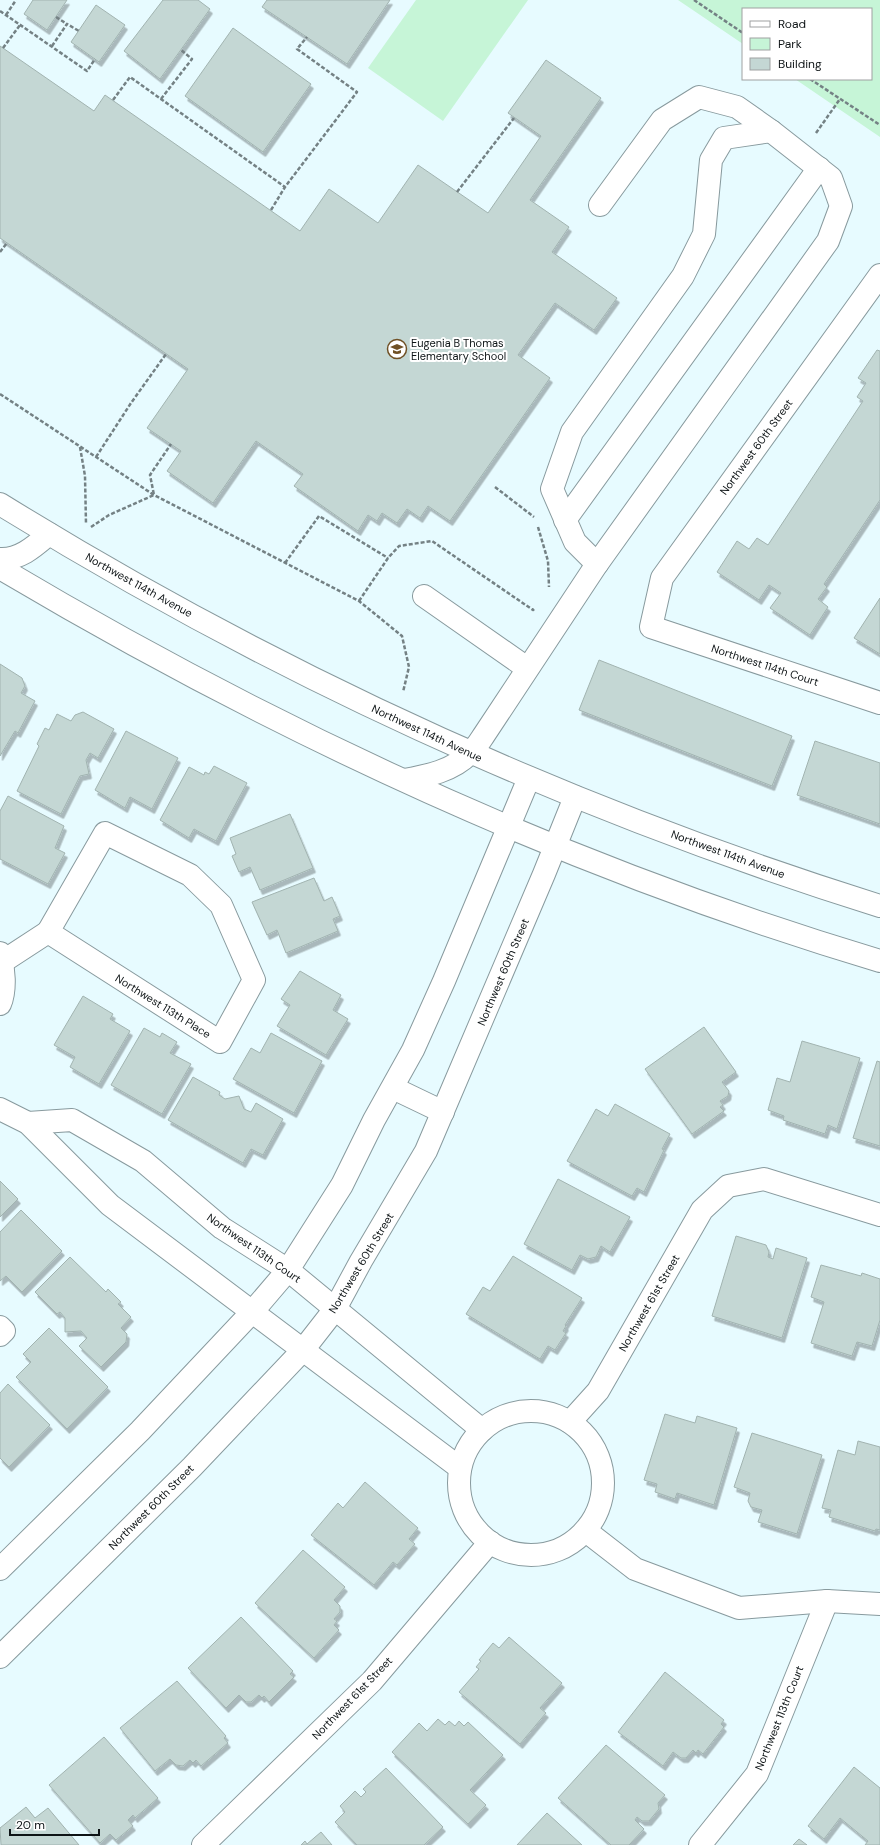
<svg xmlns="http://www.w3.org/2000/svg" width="880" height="1845" font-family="'DM Sans',sans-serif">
  <defs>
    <filter id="shadow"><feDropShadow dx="2.5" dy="4.5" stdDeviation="0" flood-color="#0004"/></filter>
  </defs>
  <rect width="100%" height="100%" fill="#e7fbff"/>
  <g fill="#c6f5d7">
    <polygon points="416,0 528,0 443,121 368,68"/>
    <polygon points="678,0 880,0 880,137 795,79 871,79 871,9 743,9 743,44"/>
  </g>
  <g fill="#c4d7d4" stroke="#a1b3b0" filter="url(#shadow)">
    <polygon points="33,0 67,0 47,30 24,14"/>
    <polygon points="163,0 198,0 210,9 160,79 124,51"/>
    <polygon points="267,0 390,0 347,64 262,7"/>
    <polygon points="96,5 125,25 99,62 71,42"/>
    <polygon points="233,28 311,84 263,152 185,96"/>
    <polygon points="0,46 94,111 105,95 300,231 329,189 378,223 418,165 488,213 541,136 508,113 546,60 601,98 530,200 569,227 552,252 617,298 594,330 555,303 518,355 550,378 450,521 428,506 420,518 407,509 397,523 382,513 377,521 368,515 358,531 294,486 303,474 256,441 213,503 167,471 181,451 147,428 188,369 0,238"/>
    <polygon points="877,350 880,351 880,500 824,584 827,587 818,599 828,607 810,635 770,608 781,593 769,585 759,600 717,572 737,541 749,549 757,538 768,545 863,401 857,397 866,383 858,378"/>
    <polygon points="880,598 880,654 854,638"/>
    <polygon points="599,660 792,736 772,786 579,710"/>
    <polygon points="0,664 22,678 25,686 21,693 35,701 18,733 15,731 0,756"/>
    <polygon points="83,712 114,729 98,758 90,753 86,760 89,774 80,776 61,814 17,791 39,746 37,744 45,728 49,730 57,714 71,721 75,715"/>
    <polygon points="126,731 178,758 152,809 130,797 125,808 95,790"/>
    <polygon points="815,741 880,763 880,824 797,795"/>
    <polygon points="214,766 247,783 216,841 194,829 189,838 160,820 189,767 204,775 205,772 209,774"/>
    <polygon points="8,796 64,826 55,848 65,853 48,884 0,859 0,811"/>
    <polygon points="290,814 313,868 260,890 250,867 239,872 232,856 236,854 230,838"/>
    <polygon points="314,878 324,901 332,897 340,916 333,919 338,931 286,953 277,930 267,935 252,902"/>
    <polygon points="300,971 341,995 333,1010 348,1019 326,1055 277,1026 290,1005 281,999"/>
    <polygon points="83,996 113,1014 110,1019 130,1031 99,1084 70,1067 75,1057 54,1045"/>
    <polygon points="704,1027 736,1072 722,1082 729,1091 728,1096 720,1101 723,1105 720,1107 724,1111 692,1134 645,1069"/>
    <polygon points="144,1028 160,1037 162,1033 177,1042 170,1053 191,1064 162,1114 111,1085"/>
    <polygon points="271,1033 322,1061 294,1113 233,1079 251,1048 260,1053"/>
    <polygon points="802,1041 860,1058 837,1129 828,1125 825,1134 783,1120 784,1116 768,1110 777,1078 790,1082"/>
    <polygon points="877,1061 880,1062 880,1146 853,1138"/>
    <polygon points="193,1077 220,1092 219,1095 225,1099 239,1096 244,1109 251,1112 256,1103 283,1119 263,1155 251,1149 243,1163 168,1120"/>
    <polygon points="615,1104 670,1134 662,1149 664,1150 644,1192 637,1188 632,1196 567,1161 596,1109 608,1116"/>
    <polygon points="558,1179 630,1217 610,1252 601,1246 596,1257 588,1259 580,1255 572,1270 524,1244"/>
    <polygon points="0,1181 18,1199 0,1217"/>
    <polygon points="21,1210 62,1251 22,1292 6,1276 0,1281 0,1232"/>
    <polygon points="736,1236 766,1245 769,1252 768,1257 773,1259 776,1248 807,1258 782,1338 712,1316"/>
    <polygon points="513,1256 582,1298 565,1325 566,1326 563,1331 566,1333 555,1350 548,1346 540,1359 466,1314 483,1287 490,1291"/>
    <polygon points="70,1257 106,1292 108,1289 121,1302 118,1304 131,1317 121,1328 127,1334 126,1342 101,1367 79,1346 87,1338 81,1331 65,1332 65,1318 60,1312 57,1314 35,1292"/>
    <polygon points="821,1265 861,1276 862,1273 880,1279 880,1320 872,1346 857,1342 852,1356 811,1343 824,1302 811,1297"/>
    <polygon points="49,1328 108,1387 67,1429 16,1377 31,1362 23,1354"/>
    <polygon points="8,1384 50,1425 9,1467 0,1458 0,1393"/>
    <polygon points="665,1414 695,1423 697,1416 737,1428 714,1505 677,1493 675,1499 655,1492 657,1484 644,1480"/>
    <polygon points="752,1433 822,1455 797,1534 758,1522 762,1510 751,1507 748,1501 750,1493 734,1487"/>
    <polygon points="858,1441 880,1447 880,1530 876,1529 875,1531 829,1517 831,1510 822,1508 838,1450 855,1455"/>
    <polygon points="365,1482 418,1528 409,1539 415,1544 397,1565 393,1562 374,1585 311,1535 338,1503 343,1508"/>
    <polygon points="303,1550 345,1587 334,1600 340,1606 340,1612 334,1619 337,1621 334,1625 339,1630 314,1658 255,1603"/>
    <polygon points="241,1617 293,1671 290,1674 294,1677 269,1702 264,1696 262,1698 259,1695 251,1702 246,1702 239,1695 226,1708 188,1668"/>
    <polygon points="509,1637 562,1683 540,1708 546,1713 520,1744 459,1692 479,1669 476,1667 481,1661 479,1660 493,1643 499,1648"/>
    <polygon points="665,1672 724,1720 721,1724 724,1727 703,1754 698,1750 696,1753 693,1750 686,1758 681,1758 673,1752 663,1766 618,1732"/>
    <polygon points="177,1681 226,1736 224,1738 228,1743 201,1766 196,1760 193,1763 190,1760 183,1766 176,1765 170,1759 155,1771 120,1728"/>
    <polygon points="438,1719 445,1725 449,1721 455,1726 459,1721 464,1726 468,1722 503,1755 470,1790 486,1805 468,1824 392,1752 419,1723 427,1731"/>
    <polygon points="104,1737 158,1798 135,1818 133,1815 128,1820 133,1826 116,1840 110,1834 100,1843 49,1785"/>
    <polygon points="606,1745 665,1795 658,1803 659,1809 649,1821 642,1821 637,1817 635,1820 644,1829 629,1845 611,1845 558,1798"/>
    <polygon points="854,1767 880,1788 880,1845 865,1845 868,1841 840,1818 824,1839 808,1826"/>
    <polygon points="386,1768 443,1827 424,1845 357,1845 335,1822 345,1812 340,1806 355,1791 361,1797 366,1792 363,1789"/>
    <polygon points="26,1807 35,1818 48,1808 79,1845 1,1845 0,1828"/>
    <polygon points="547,1813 582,1845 517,1845"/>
    <polygon points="321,1832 332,1845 301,1845 305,1841 307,1844"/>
    <polygon points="799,1839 807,1845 793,1845"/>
  </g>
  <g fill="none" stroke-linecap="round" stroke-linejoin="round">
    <g stroke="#889a9e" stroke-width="24">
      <g id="minor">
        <polyline points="880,275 662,578 651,627 880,703"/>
        <path d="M0,504C276,675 570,809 880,906"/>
        <polyline points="565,520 819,168"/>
        <path d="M0,559C20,560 35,546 49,534"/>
        <polyline points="597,564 575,542 552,489 572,432 683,276 704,234 711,160 724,138 771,131"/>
        <path d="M0,568C276,732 572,869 880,961"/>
        <polyline points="424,596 527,668"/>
        <path d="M404,780C427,776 453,771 470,753C476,748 480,741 484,735L597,564L828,241L841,206L831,178L771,131L737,107L699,97L662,120L600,205"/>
        <polygon points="105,833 190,875 221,905 254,980 220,1042 48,932"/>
        <path d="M0,953C4,968 6,990 0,1004"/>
        <polyline points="2,962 48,932"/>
        <polyline points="393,1088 443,1112"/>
        <polyline points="0,1109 28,1123 110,1205 460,1468"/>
        <polyline points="28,1123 72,1120 143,1161 222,1228 288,1270 482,1430"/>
        <polyline points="0,1327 4,1331 0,1335"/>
        <circle cx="531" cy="1483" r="72"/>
        <polyline points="570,1422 598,1391 702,1210 728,1186 764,1179 880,1215"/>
        <polyline points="586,1531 635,1569 739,1608 827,1601 880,1604"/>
        <polyline points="0,1569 140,1431 253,1311 288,1270 342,1185 374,1120 413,1050 444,981 529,778"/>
        <polyline points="0,1657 192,1467 303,1350 335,1309 361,1261 426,1151 544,874 575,797"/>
        <polyline points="203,1845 372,1681 490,1542"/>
        <polyline points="700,1845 757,1774 827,1601"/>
      </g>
    </g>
    <g stroke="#748184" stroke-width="2.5" stroke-dasharray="4 2" stroke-linecap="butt">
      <polyline points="694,0 743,33"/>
      <polyline points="0,11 87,71 95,59"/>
      <polyline points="6,15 16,0"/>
      <polyline points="56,17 67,24"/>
      <polyline points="52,46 67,24 79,31"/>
      <polyline points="3,48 20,25"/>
      <polyline points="810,79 880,125"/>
      <polyline points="161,99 192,59 181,50"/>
      <polyline points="113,100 130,77 285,187"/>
      <polyline points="816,133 840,99"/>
      <polyline points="457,192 514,118"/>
      <polyline points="271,210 285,187 357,92 297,49 307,37"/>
      <polyline points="0,252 7,243"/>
      <polyline points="0,394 154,495 359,601 402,636 409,667 403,692"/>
      <polyline points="80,447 85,476 86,524"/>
      <polyline points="96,457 131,403 166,354"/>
      <polyline points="495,487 534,517"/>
      <polyline points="91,527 109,515 154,495 150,475 171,444"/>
      <polyline points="538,527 548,561 549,587"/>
      <polyline points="285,563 319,516 388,558"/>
      <polyline points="359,601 388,558 399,546 432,541 533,610 534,609"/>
    </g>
    <use href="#minor" stroke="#fff" stroke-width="22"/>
  </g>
  <defs>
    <g id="school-ring" transform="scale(1)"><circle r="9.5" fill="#fff" stroke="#6f5025" stroke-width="1.5"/><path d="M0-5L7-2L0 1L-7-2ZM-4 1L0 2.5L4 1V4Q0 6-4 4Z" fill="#6f5025"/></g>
  </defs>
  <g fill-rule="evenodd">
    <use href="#school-ring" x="397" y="349"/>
  </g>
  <g text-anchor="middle" stroke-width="4" stroke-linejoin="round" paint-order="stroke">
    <g font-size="11" fill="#0e1416" stroke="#fff" text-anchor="start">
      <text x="411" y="347">Eugenia B Thomas<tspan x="411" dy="13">Elementary School</tspan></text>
    </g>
    <g font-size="11" fill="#0e1416" stroke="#fff">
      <text transform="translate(756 447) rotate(-54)" y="4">Northwest 60th Street</text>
      <text transform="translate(139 585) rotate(29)" y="4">Northwest 114th Avenue</text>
      <text transform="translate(765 665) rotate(18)" y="4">Northwest 114th Court</text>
      <text transform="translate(427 733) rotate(25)" y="4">Northwest 114th Avenue</text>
      <text transform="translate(728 854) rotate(20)" y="4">Northwest 114th Avenue</text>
      <text transform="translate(503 972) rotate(-67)" y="4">Northwest 60th Street</text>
      <text transform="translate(163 1006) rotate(32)" y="4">Northwest 113th Place</text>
      <text transform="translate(254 1248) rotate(35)" y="4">Northwest 113th Court</text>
      <text transform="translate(361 1263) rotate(-59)" y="4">Northwest 60th Street</text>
      <text transform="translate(649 1303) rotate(-60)" y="4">Northwest 61st Street</text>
      <text transform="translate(151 1507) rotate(-45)" y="4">Northwest 60th Street</text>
      <text transform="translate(352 1698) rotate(-46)" y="4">Northwest 61st Street</text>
      <text transform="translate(779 1718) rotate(-68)" y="4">Northwest 113th Court</text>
    </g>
  </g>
  <rect x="742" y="8" width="130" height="72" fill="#ffffff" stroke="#9fa1a2"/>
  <rect x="750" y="21" width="20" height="6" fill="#ffffff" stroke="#9fa1a2"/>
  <text x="778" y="28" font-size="12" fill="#0e1416">Road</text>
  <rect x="750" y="38" width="20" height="12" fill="#c6f5d7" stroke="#9fa1a2"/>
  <text x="778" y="48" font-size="12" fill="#0e1416">Park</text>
  <rect x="750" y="58" width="20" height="12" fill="#c4d7d4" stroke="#9fa1a2"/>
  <text x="778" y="68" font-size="12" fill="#0e1416">Building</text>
  <path d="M10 1829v6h89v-6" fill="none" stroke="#0e1416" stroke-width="2"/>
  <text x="16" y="1829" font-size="12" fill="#0e1416" stroke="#ffffff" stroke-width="3" paint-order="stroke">20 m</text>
</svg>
